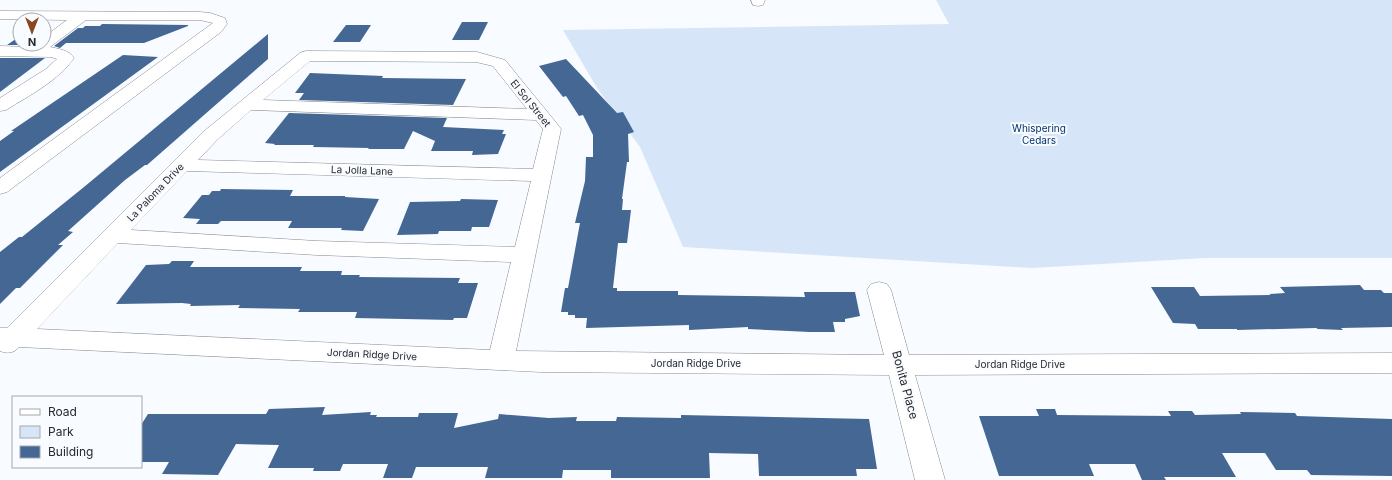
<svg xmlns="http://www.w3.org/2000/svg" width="1392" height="480" font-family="Inter,sans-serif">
  <rect width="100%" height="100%" fill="#f8fbff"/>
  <polygon fill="#d7e5f9" points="936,0 1392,0 1392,258 1205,258 1032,268 683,247 640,147 597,88 563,30 949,24"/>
  <g fill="#446794">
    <polygon points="462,22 488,22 479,40 452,40"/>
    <polygon points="102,24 188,25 188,26 144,43 66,43 60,48 54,46 78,28 83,28 85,26 100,26"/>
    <polygon points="346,25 371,25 360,42 333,42"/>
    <polygon points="268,34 268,59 147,165 145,165 125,180 68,231 73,232 58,245 63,245 20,288 16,288 0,304 0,252 19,237 22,237 84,187"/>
    <polygon points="20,36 20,44 32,44 30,45 7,45"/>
    <polygon points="123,55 158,57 0,172 0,141 14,131 11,131"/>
    <polygon points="0,58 45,58 0,92"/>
    <polygon points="566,59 617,113 623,112 634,132 628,134 629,162 627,162 622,199 623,199 622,210 631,210 627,243 618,243 613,288 617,288 617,291 678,291 678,295 805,297 804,292 855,292 860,316 845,319 845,322 833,322 835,332 810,332 748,329 748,327 689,330 689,325 586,328 587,318 575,318 575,315 568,315 568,312 561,312 565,288 568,288 580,223 575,223 585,181 586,157 593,157 593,135 583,115 579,116 566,96 563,97 539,66"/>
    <polygon points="310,73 383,76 382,78 466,79 453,105 299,100 304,93 295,93"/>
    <polygon points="289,113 447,118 443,127 504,130 502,134 506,134 498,154 472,155 473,151 431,151 435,141 413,131 404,149 368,149 369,148 313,147 314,145 274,145 275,144 265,143"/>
    <polygon points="221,189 293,190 290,196 345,196 345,197 379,199 363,231 341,230 342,228 288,228 292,221 221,221 218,224 196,224 200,219 183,218 202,195 209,195 212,191 220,191"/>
    <polygon points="461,199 498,200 489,227 472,227 471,231 439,231 438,234 397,235 410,202 460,201"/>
    <polygon points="172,261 194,261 190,267 302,267 300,271 342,271 341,275 360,275 359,277 460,278 458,283 478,283 467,318 454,318 453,320 355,318 357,312 298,312 300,309 238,308 240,305 190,306 191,304 182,303 116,304 146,265 169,264"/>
    <polygon points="1360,285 1364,290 1381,290 1384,293 1392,293 1392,327 1341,328 1343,330 1318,329 1316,328 1237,330 1237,329 1198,329 1195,324 1173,323 1151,287 1194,287 1200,296 1271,295 1269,294 1285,293 1280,287"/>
    <polygon points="325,407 322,415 371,412 370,415 377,415 376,417 418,417 419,413 458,413 454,428 498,419 499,414 549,418 577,417 576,421 616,421 617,417 681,418 681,415 869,419 877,469 856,469 857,476 759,476 758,454 709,453 710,478 611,478 611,470 563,470 562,478 485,478 488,467 416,467 412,478 383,478 388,464 343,464 340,471 313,471 314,468 268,468 279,445 236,444 218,475 162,474 169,462 141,462 141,425 148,414 266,414 269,409"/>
    <polygon points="1036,409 1055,409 1057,415 1171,416 1168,411 1192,411 1195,415 1241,414 1240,412 1295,413 1297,416 1392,419 1392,476 1311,475 1307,470 1276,470 1265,453 1222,453 1236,477 1164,477 1166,480 1142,480 1135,464 1089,464 1094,476 999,476 979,416 1039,416"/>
  </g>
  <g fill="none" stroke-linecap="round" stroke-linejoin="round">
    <g stroke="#86888c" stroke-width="1">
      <g id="minor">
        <polygon points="751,0 765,0 763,5 758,6 753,5"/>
        <path d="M0,11L200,12L210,13L225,18L227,24L221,32L7,192L0,194V178L213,23L200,20H86L50,47C59,49 69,50 74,58C58,81 30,95 6,110L0,111V98L46,69L57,59L51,57L0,56V46L30,47L34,44H44V37L67,20L0,19Z"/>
        <path d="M306,51L477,52L505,60L558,125L561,129L516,351L884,355L867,290L871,284L879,282L887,284L891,290L909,355L1392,353V373L915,375L945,480H915L889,375L541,372L19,347C14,353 8,354 0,351V328H7L203,132L300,53ZM310,61L476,62L493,66L527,109L263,100ZM251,110L536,120L543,129L533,169L198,160L217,140ZM187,171L531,181L515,247L317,241L131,230ZM118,243L317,255L511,262L490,350L37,329Z"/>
      </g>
    </g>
    <use href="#minor" fill="#fff" fill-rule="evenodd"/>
  </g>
  <g text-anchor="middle" stroke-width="4" stroke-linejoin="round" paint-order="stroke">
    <g font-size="10" fill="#28292b" stroke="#f8fbff">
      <text transform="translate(531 103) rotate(51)" y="4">El Sol Street</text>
      <text transform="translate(362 170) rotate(2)" y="4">La Jolla Lane</text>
      <text transform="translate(155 192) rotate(-46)" y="4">La Paloma Drive</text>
      <text transform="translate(372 354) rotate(3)" y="4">Jordan Ridge Drive</text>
      <text x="696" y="367">Jordan Ridge Drive</text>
      <text x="1020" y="368">Jordan Ridge Drive</text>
    </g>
    <g font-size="10" fill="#00326c" stroke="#f8fbff">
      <text x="1039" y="132">Whispering<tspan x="1039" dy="12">Cedars</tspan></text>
    </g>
    <g font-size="12" fill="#28292b" stroke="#f8fbff">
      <text transform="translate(905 385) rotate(75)" y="4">Bonita Place</text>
    </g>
  </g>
  <rect x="12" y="396" width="130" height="72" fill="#f8fbff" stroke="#a5a7aa"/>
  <rect x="20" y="409" width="20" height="6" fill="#ffffff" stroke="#a5a7aa"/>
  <text x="48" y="416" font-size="12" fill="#28292b">Road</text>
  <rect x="20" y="426" width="20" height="12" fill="#d7e5f9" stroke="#a5a7aa"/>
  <text x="48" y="436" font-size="12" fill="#28292b">Park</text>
  <rect x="20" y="446" width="20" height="12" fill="#446794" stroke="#a5a7aa"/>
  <text x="48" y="456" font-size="12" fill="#28292b">Building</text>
  <g transform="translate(32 32) rotate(180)"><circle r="19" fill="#f8fbff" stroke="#a5a7aa"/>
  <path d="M0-3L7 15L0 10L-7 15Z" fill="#8d4622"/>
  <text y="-6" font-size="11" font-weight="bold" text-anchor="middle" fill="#28292b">N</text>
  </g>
</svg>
